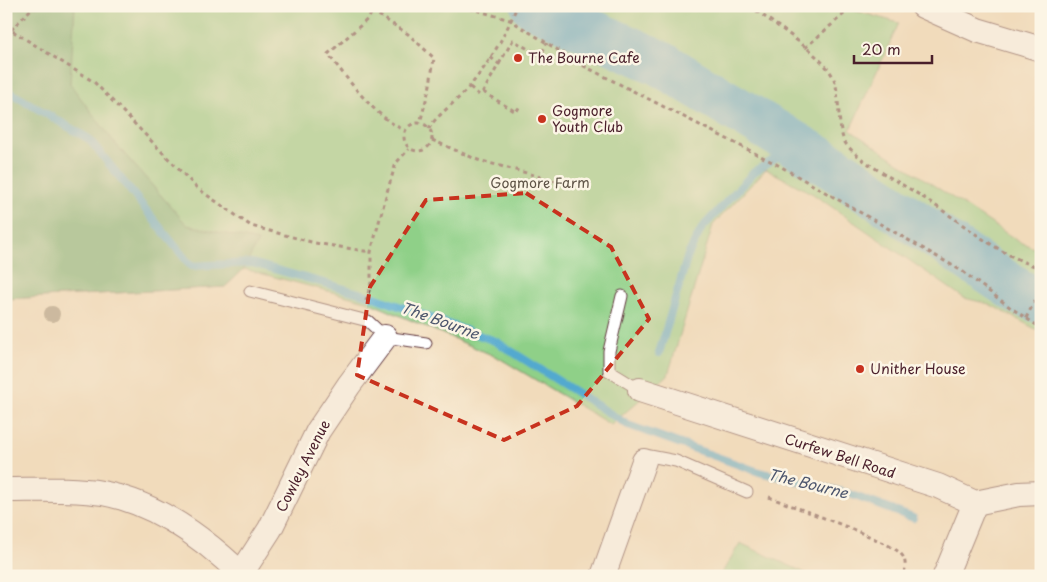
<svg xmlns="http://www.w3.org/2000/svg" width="1047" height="582" font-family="'Playpen Sans',sans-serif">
  <rect width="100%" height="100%" fill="#fcf5e5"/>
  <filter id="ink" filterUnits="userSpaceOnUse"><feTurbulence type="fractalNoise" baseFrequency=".02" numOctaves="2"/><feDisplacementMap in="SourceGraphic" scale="10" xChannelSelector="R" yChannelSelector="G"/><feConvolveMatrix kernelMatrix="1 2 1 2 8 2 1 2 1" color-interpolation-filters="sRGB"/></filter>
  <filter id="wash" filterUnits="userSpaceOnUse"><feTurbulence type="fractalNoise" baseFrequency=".0096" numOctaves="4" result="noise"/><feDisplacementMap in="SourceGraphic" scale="20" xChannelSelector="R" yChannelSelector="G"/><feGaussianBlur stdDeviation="1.12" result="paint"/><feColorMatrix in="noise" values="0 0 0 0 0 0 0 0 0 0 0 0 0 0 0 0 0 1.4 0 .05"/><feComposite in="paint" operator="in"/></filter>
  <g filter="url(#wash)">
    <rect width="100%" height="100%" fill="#f1dbbb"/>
    <g fill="#8fd088" stroke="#6c785a">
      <polygon points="6,6 838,6 899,23 850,130 1018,241 1041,251 1041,332 989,304 964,298 813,194 766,169 713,225 668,375 611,425 499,358 366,301 244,269 225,287 6,299"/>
      <polygon points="740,543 812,576 720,576"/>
    </g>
    <polygon fill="#73b274" stroke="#5e6850" points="6,6 75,6 70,84 114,142 187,225 258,241 244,269 225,287 6,299"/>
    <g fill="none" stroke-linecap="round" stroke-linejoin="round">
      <g stroke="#52a9cf" stroke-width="8">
        <polyline points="6,90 89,139 191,266 252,263 374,297 495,341 628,425 759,472 847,493 913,518"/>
        <polyline points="659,353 688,255 702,228 754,172 796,145"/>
      </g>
      <polyline stroke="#52a9cf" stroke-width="46" points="534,6 658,62 833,167 1019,292 1041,301"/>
    </g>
  </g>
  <g filter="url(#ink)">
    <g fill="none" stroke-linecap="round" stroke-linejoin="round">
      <g stroke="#633b41" stroke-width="13">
        <g id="service">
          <polyline points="250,291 368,321 385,337 426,343"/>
          <polyline points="622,296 609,351 609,371 640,390"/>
          <polyline points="644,461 650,456 676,461 747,492"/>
        </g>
      </g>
      <g stroke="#633b41" stroke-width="26">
        <g id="minor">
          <polyline points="923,6 977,30 1041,49"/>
          <polyline points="640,390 938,486 975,503 1019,494 1041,493"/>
          <path d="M6,490C37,490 72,488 102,493C157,503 204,538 243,576"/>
          <polyline points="241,574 270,529 318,431 349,385 385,337"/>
          <polyline points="603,576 644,461"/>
          <polyline points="945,576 975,503"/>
        </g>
      </g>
      <g stroke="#633b41" stroke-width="3" stroke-dasharray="4 4" stroke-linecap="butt">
        <path d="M374,6L369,18L328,54C346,77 377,120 405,130"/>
        <polyline points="462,6 510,20 582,65 778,165 962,271 1011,308 1041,328"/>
        <path d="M750,6C772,23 822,54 833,77C841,92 836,130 846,144C863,165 902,183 924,198C962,222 997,255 1041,268"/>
        <polyline points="372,11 408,34 434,58 430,85 420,123"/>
        <polyline points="6,27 94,82 197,188 251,226 315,243 371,252"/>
        <polyline points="11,30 34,6"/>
        <polyline points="805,48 853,6"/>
        <polyline points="499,64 513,40 540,56 547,43"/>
        <polyline points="470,87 479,95 483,92 499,64 490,57"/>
        <polyline points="483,92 516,112 520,106"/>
        <circle cx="418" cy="137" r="14"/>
        <path d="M429,129C432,119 461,98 469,87C489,64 506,34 517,6"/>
        <polyline points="432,140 478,160 586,189"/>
        <polyline points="366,301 371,283 371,252 387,192 396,163 409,149"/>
        <polyline points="1026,318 1041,289"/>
        <path d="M769,497C791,506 891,541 901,554C907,560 905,568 904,576"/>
      </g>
      <use href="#service" stroke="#fff" stroke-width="11"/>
      <use href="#minor" stroke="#fff" stroke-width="24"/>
    </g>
    <circle fill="#a1917b" cx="52" cy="314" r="8"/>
  </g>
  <path d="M0 0H1047V582H0ZM526,193L611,247L649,319L577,406L504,440L357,375L370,287L426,200Z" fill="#f1dbbb" fill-opacity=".55" fill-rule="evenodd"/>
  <path fill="none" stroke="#c8321e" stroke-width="4" stroke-dasharray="10 6" stroke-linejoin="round" d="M526,193L611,247L649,319L577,406L504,440L357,375L370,287L426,200Z"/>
  <g fill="#c8321e" stroke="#fcf5e5" stroke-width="2">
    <circle cx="518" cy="58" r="5"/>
    <circle cx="542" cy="119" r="5"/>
    <circle cx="860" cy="369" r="5"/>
  </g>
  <g text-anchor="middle" stroke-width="5" stroke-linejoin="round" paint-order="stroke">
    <g font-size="14" fill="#4a1f2b" stroke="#fcf5e5" text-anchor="start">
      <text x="528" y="63">The Bourne Cafe</text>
      <text x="552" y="116">Gogmore<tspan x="552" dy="16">Youth Club</tspan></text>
      <text x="870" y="374">Unither House</text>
    </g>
    <g font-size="14" fill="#5f5447" stroke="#fcf5e5">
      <text x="540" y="188">Gogmore Farm</text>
    </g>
    <g font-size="14" fill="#4a1f2b" stroke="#fcf5e5">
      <text transform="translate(840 456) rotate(18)" y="5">Curfew Bell Road</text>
      <text transform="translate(303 466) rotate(-63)" y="5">Cowley Avenue</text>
    </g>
    <g font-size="15" font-style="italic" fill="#4d566d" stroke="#fcf5e5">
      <text transform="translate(440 321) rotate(20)" y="5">The Bourne</text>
      <text transform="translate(808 484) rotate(14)" y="5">The Bourne</text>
    </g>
  </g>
  <rect width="1047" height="582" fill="none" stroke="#fcf5e5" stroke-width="25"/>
  <path d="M854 55v8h78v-8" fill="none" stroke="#4a1f2b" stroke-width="2.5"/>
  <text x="862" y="55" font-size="15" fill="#4a1f2b" stroke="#fcf5e5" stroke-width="4" paint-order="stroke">20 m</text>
</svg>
